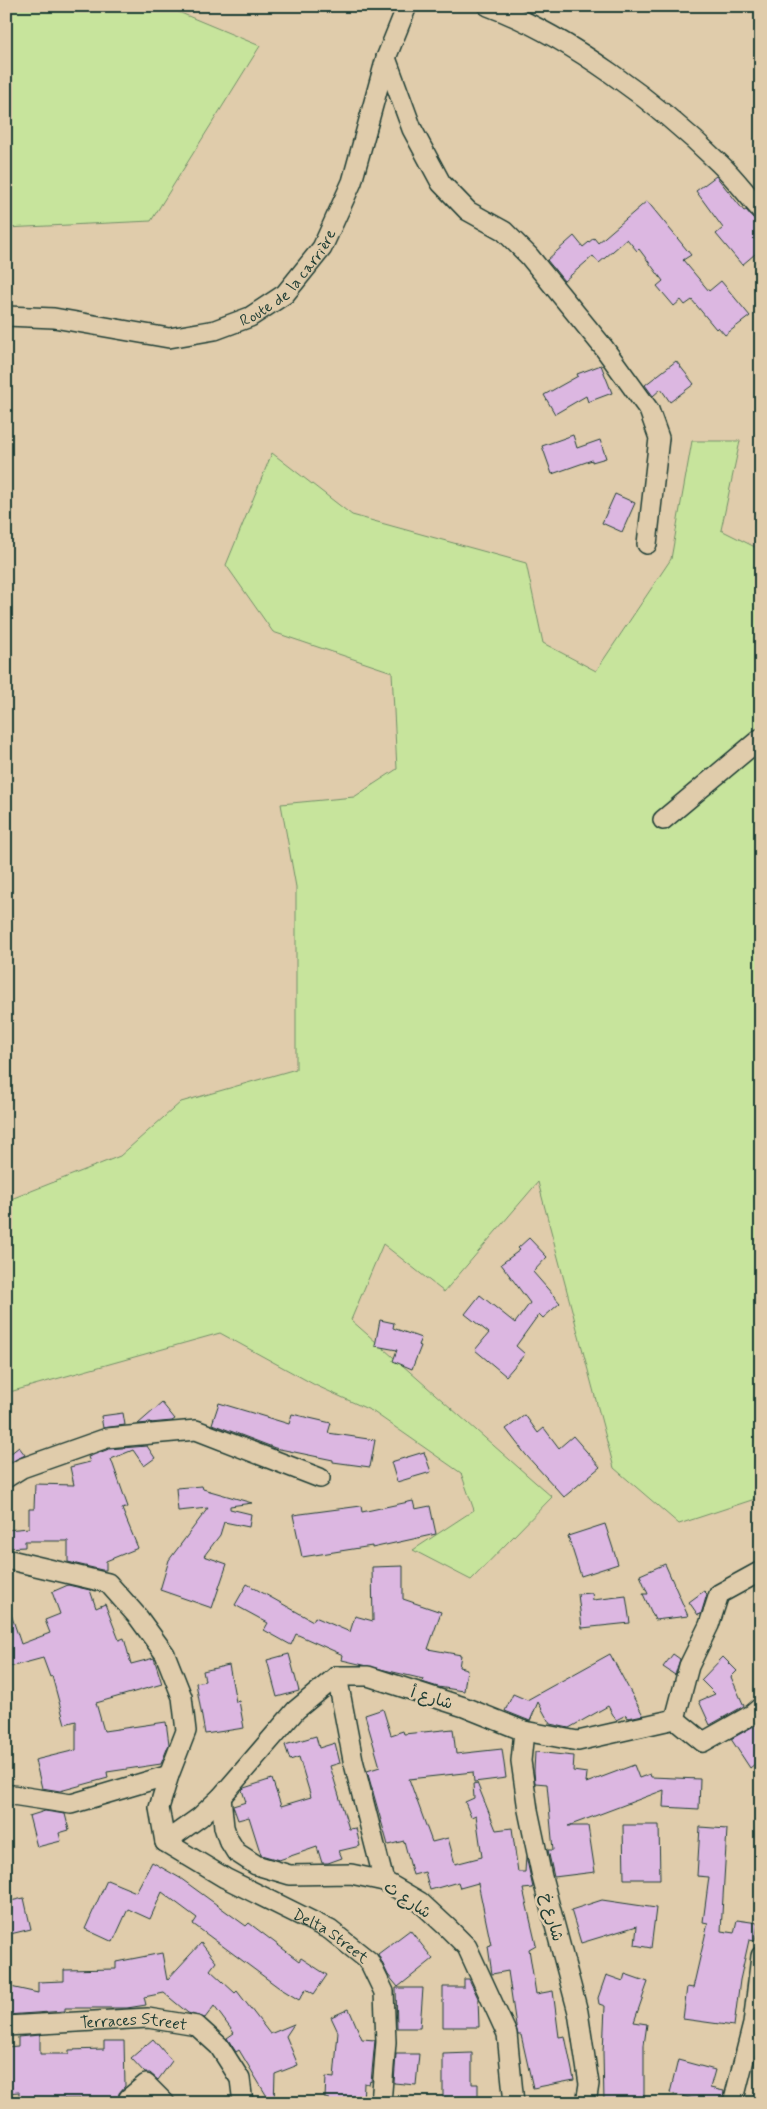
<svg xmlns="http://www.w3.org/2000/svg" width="767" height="2109" font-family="Mynerve,'Playpen Sans Arabic',sans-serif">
  <rect width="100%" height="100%" fill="#e0ccab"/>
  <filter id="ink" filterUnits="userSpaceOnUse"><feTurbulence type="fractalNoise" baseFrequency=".02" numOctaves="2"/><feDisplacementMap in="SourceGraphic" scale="10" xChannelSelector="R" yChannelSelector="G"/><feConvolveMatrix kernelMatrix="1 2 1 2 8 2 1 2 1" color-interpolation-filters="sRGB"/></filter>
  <g filter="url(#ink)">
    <g fill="#c7e49c" stroke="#739068">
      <polygon points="6,6 164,6 260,46 151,221 6,228"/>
      <polygon points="692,441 740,441 721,530 761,550 761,1497 679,1524 614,1468 538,1182 444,1292 383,1244 351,1320 552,1497 471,1580 413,1550 474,1510 461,1473 372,1411 315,1385 220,1333 6,1393 6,1201 120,1156 181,1102 296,1069 296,887 281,804 354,797 397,769 392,672 273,632 226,565 272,453 352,515 526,563 543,643 596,671 671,559"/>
    </g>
    <g fill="#dcb7e1" stroke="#1f3d34">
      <polygon points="716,176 744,211 746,210 753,218 761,221 761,249 742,265 716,234 723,228 696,191"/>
      <polygon points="647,201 691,255 683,260 709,291 721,281 750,316 725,335 718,327 716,329 692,300 685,305 681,300 674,306 657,286 663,281 639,249 637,251 627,239 599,263 593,256 564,281 547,260 574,236 583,247 594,238 598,243"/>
      <polygon points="676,361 694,384 670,402 661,389 653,396 645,385"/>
      <polygon points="601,365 612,393 588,402 586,396 555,414 544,395 578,376 577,374"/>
      <polygon points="573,435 577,448 600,440 606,458 592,462 592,460 552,474 542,446"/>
      <polygon points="615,494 635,503 622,532 602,523"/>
      <polygon points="529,1238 547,1257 533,1272 560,1303 543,1318 539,1314 516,1346 525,1354 506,1376 475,1350 489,1333 465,1314 480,1295 515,1323 530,1303 501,1264 520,1250 518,1248"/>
      <polygon points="380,1320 394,1323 393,1328 421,1338 418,1345 421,1346 412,1369 393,1361 397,1350 375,1346"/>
      <polygon points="162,1403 175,1419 172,1421 138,1424"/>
      <polygon points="219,1403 289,1424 292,1414 331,1423 328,1433 375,1440 370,1467 333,1462 333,1460 275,1448 212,1424"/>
      <polygon points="123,1413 125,1425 103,1428 101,1416"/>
      <polygon points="525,1415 538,1433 544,1428 559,1448 573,1436 600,1467 564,1497 526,1455 506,1429"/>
      <polygon points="147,1446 155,1458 144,1466 133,1450 111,1459 128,1507 122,1509 138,1548 106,1561 106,1570 102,1570 68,1562 68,1541 25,1541 25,1547 6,1548 6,1530 29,1528 29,1509 34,1509 35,1484 74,1485 70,1467 90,1462 88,1457 109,1449"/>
      <polygon points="19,1447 25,1455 6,1465 6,1457"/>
      <polygon points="424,1452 431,1472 397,1482 391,1462"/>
      <polygon points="202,1486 203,1489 252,1503 230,1506 230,1509 251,1514 249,1527 224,1522 220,1535 204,1556 227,1564 212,1608 160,1590 169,1560 208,1508 178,1511 176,1488"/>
      <polygon points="413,1501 415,1509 430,1506 436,1534 372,1548 372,1546 302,1557 293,1515 361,1506 362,1512"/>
      <polygon points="605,1524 618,1564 581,1576 568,1536"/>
      <polygon points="665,1564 688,1616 655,1620 643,1594 648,1594 640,1575"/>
      <polygon points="403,1566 403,1599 441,1612 428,1649 461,1655 459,1667 467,1669 464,1691 438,1687 422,1682 423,1679 342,1660 343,1655 296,1634 291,1645 264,1630 268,1623 235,1605 247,1584 313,1621 315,1617 350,1632 355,1616 373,1621 372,1567"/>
      <polygon points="68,1585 90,1590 96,1608 105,1604 119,1640 124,1638 131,1664 154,1658 162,1684 96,1703 104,1731 166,1722 169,1744 161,1764 107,1772 108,1778 60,1791 42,1788 35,1760 76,1750 76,1721 65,1724 52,1676 50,1677 43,1658 6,1668 6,1608 9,1608 21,1644 50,1633 45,1620 60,1614 52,1592"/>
      <polygon points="704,1591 707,1594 701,1614 698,1615 689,1602"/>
      <polygon points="592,1593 593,1600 626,1596 630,1623 582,1628 578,1594"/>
      <polygon points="289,1654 299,1691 277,1697 267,1660"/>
      <polygon points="610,1654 643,1715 628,1718 626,1715 616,1720 608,1706 569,1728 550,1724 538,1702 530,1721 505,1711 513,1694 527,1700"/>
      <polygon points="673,1654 680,1659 675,1675 663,1667"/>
      <polygon points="723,1657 737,1671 731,1677 744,1706 710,1725 699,1701 715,1694 701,1680"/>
      <polygon points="229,1665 236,1702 239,1701 244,1728 205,1734 196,1683 205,1681 203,1671"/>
      <polygon points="383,1709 391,1735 403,1731 404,1734 453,1729 456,1754 502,1749 506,1778 474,1782 473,1772 409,1779 432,1842 448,1838 455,1864 482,1857 476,1815 471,1817 465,1802 474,1798 473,1784 477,1783 496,1830 512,1828 518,1872 525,1872 526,1856 533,1888 523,1889 536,1945 529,1949 536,1994 553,1991 559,2037 565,2036 574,2080 533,2088 521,2035 518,2035 516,2026 508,1971 492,1974 488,1946 491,1945 478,1883 460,1888 458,1882 430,1890 425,1872 413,1875 404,1841 388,1845 367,1771 380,1767 365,1715"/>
      <polygon points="761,1722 761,1759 750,1768 731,1739"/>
      <polygon points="316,1736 319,1748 335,1743 340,1763 330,1766 349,1829 356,1828 360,1846 339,1851 342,1858 328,1863 322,1863 317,1847 279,1860 261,1855 249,1817 238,1820 233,1806 246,1802 242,1790 244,1788 272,1779 281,1806 311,1797 299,1757 290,1760 285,1745"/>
      <polygon points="535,1752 574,1756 573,1771 587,1773 586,1783 634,1765 639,1778 650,1774 651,1777 700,1779 699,1809 663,1807 664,1790 568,1826 588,1826 595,1872 554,1877 548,1850 553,1850 547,1784 535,1783 534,1771"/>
      <polygon points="45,1811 65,1814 69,1830 59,1833 61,1841 37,1847 29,1816"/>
      <polygon points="623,1825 659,1825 660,1879 624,1879"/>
      <polygon points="700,1827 727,1829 721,1931 734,1933 737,1920 758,1923 755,1941 749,1940 740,1980 734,2026 683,2019 687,1987 693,1988 708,1923 703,1922 709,1877 697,1876"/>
      <polygon points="152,1862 180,1878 246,1926 249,1923 299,1961 301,1958 327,1975 314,1994 306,1989 299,2000 278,1987 193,1924 197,1918 162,1892 150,1919 128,1909 113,1942 85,1929 107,1880 136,1892"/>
      <polygon points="24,1898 31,1929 6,1935 6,1902"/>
      <polygon points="602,1900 656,1908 651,1948 635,1945 637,1926 581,1943 571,1910"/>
      <polygon points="410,1930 433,1959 398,1987 388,1975 378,1954"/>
      <polygon points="201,1943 216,1962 210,1970 235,1993 237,1991 270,2034 294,2024 286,2036 298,2065 275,2074 274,2103 271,2103 239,2050 236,2052 227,2038 234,2033 214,2006 205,2018 188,2013 164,1993 144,1997 146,2005 127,2008 65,2008 65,2011 6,2015 6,1986 38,1993 38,1982 64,1981 64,1970 116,1969 116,1962 162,1953 167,1980"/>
      <polygon points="625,1974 648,1982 634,2022 647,2024 644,2045 644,2102 604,2102 603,2052 605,2006 599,2004 598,1998 606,1975 623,1981"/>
      <polygon points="464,1979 469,1979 478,1998 479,2027 443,2027 443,1987 464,1987"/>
      <polygon points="396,1988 423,1988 420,2028 397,2028"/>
      <polygon points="349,2009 362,2039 375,2040 371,2082 370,2081 369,2084 364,2083 363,2103 328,2103 329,2099 325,2098 326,2077 334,2078 338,2032 331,2017"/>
      <polygon points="40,2035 40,2054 69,2054 69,2050 104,2049 104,2041 124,2041 125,2086 119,2093 118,2098 19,2099 19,2092 6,2093 6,2047 18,2046 18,2037"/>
      <polygon points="153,2039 172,2061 158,2080 150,2073 145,2073 131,2058"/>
      <polygon points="472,2053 472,2084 478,2084 478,2103 447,2103 448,2098 443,2098 443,2054"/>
      <polygon points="396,2054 419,2054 416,2085 394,2083"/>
      <polygon points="678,2060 715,2070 710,2088 724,2091 722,2103 709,2103 670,2093"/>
    </g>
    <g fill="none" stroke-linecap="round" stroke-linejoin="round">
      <g stroke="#1f3d34" stroke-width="22">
        <g id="minor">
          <path d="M488,6C568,35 659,104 720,164C735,178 747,195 761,210"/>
          <polyline points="386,58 412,129 441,183 468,211 504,231 529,256 604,348 649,410 659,438 647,544"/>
          <path id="s1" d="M6,316L54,318L169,338L215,330L250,317L285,294L322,248L352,182L386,58L407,6"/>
          <polyline points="663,820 761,738"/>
          <polyline points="6,1478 22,1468 107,1438 196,1430 320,1478"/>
          <polyline points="6,1559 108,1583 138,1617 165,1654 182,1697 186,1731 169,1775 159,1808 165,1842 200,1817 221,1797 296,1710 337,1676"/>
          <polyline points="337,1676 368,1676 464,1707 524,1731 578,1741 675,1719 703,1742 753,1714 761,1707"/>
          <polyline points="337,1676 353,1760 384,1881"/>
          <polyline points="675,1719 689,1666 709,1625 719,1594 761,1571"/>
          <polyline points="524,1731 521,1761 528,1810 542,1877 578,2012 589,2084 586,2103"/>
          <polyline points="6,1794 71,1804 169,1775"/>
          <polyline points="221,1797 224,1827 228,1839 236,1852 256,1865 290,1875 351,1874 384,1881 420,1902 449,1929 467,1947 507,2034 514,2103"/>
          <path id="s2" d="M165,1842L225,1878L330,1930L369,1961L384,1992L386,2042L381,2103"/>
          <path id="s3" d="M6,2026L148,2018L197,2026L219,2046L240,2079L243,2103"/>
          <polyline points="129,2103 129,2098 146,2084 165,2103"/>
          <polyline points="733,2103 753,2024 761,1956"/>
        </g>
      </g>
      <use href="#minor" stroke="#e0ccab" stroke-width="19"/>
    </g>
  </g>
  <g text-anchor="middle" stroke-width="5" stroke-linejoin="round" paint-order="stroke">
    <g font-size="16" fill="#1f3d34" stroke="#e0ccab">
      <text dy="6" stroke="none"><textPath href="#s1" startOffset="304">Route de la carrière</textPath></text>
      <text transform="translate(432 1697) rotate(17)" y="6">شارع أ</text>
      <text transform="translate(408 1899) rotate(34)" y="6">شارع ث</text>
      <text transform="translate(553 1917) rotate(75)" y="6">شارع خ</text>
      <text dy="6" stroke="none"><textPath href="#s2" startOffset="191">Delta Street</textPath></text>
      <text dy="6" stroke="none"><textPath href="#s3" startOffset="128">Terraces Street</textPath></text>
    </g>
  </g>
  <rect width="767" height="2109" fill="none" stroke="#e0ccab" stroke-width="25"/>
  <rect x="12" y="12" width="742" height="2084" fill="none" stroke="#1f3d34" stroke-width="2" filter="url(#ink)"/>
</svg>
